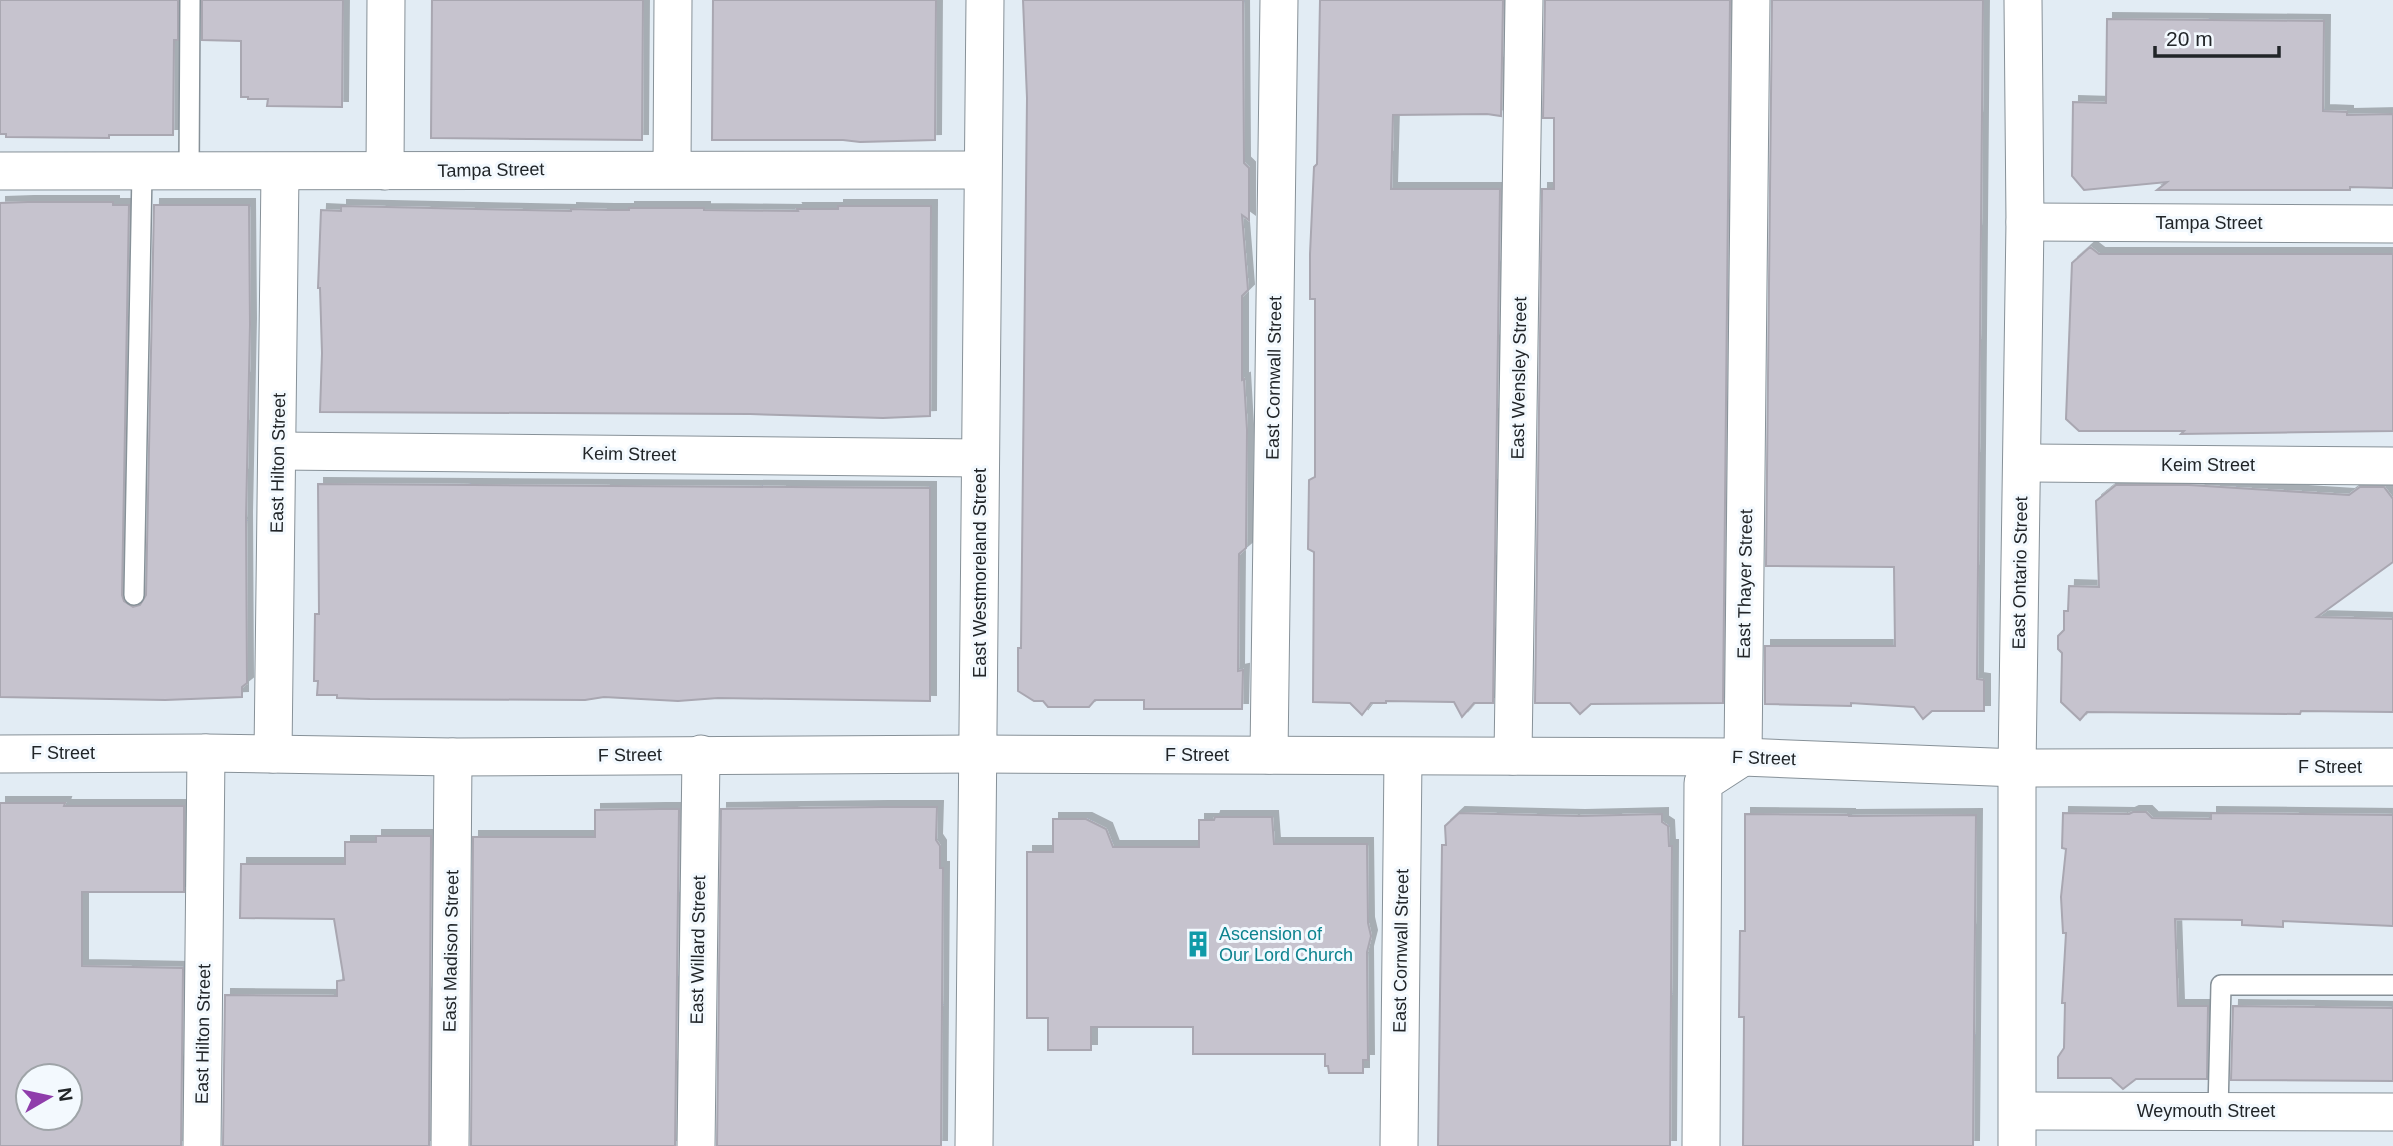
<svg xmlns="http://www.w3.org/2000/svg" width="2393" height="1146" font-family="Arial,sans-serif">
  <defs>
    <filter id="shadow"><feDropShadow dx="6" dy="-6" stdDeviation="0" flood-color="#0004"/></filter>
  </defs>
  <rect width="100%" height="100%" fill="#e2ecf4"/>
  <g fill="#c6c3ce" stroke="#a9a7b1" stroke-width="2" fill-rule="evenodd" filter="url(#shadow)">
    <polygon points="0,0 178,0 178,40 174,40 173,135 109,135 109,138 6,137 6,134 0,134"/>
    <polygon points="202,0 343,0 342,107 267,106 268,99 248,99 248,97 241,97 241,41 202,40"/>
    <polygon points="432,0 643,0 642,140 431,138"/>
    <polygon points="713,0 936,0 935,140 860,142 843,140 712,140"/>
    <polygon points="1023,0 1243,0 1244,163 1249,168 1249,220 1242,215 1248,290 1242,296 1242,380 1244,379 1247,430 1246,548 1239,554 1238,671 1243,670 1242,709 1144,709 1144,700 1095,700 1089,707 1048,707 1043,701 1034,701 1018,691 1018,648 1021,648 1027,98"/>
    <polygon points="1320,0 1503,0 1501,116 1487,114 1393,115 1391,189 1500,189 1493,703 1474,703 1462,717 1454,702 1386,701 1386,703 1371,703 1362,715 1350,703 1313,702 1314,552 1308,549 1309,480 1315,477 1315,299 1310,299 1310,254 1314,167 1317,164"/>
    <polygon points="1545,0 1730,0 1723,703 1591,704 1580,714 1570,703 1535,703 1542,189 1554,189 1554,118 1543,118"/>
    <polygon points="1772,0 1983,0 1977,679 1984,680 1984,711 1932,711 1923,719 1914,707 1851,703 1851,706 1765,704 1765,646 1895,646 1894,567 1766,566"/>
    <polygon points="2107,19 2324,21 2323,111 2347,112 2347,115 2393,114 2393,188 2350,187 2350,190 2157,190 2167,182 2084,190 2072,176 2073,102 2106,103"/>
    <polygon points="28,202 113,202 113,205 129,205 122,595 124,601 133,607 140,605 146,595 154,205 249,205 250,324 246,518 247,683 242,687 242,697 165,700 0,697 0,203"/>
    <polygon points="341,206 571,211 571,209 608,210 629,210 629,208 704,208 704,210 798,211 797,209 838,209 838,206 931,206 930,416 883,418 750,414 320,412 322,353 320,288 318,288 321,210 341,211"/>
    <polygon points="2090,247 2099,254 2393,254 2393,431 2181,434 2184,431 2079,431 2066,419 2072,263"/>
    <polygon points="318,484 930,488 930,701 718,698 678,701 604,697 585,700 370,699 337,698 337,695 317,695 318,681 314,681 315,614 319,614"/>
    <polygon points="2116,485 2189,485 2349,495 2360,487 2384,487 2393,499 2393,562 2317,617 2393,619 2393,712 2301,711 2300,714 2087,712 2080,720 2061,702 2062,653 2058,649 2058,636 2064,630 2064,611 2068,611 2069,586 2099,587 2096,501"/>
    <path d="M0,803H65L64,806H184V892H82V966L183,968L181,1146H0ZM28,1076H70V1118H28Z"/>
    <polygon points="882,807 937,807 936,840 940,846 940,868 943,868 941,1146 717,1146 721,809"/>
    <polygon points="660,809 679,809 675,1146 471,1146 473,837 595,837 595,810"/>
    <polygon points="2133,812 2146,812 2152,818 2211,819 2211,813 2393,815 2393,926 2283,921 2283,927 2242,925 2242,920 2175,919 2178,1006 2208,1006 2207,1079 2136,1079 2123,1089 2111,1078 2058,1078 2058,1057 2064,1048 2065,1003 2062,1003 2066,933 2063,933 2061,897 2066,849 2062,848 2063,813 2129,814"/>
    <polygon points="1459,813 1579,816 1662,814 1662,822 1668,826 1669,846 1672,846 1670,1146 1438,1146 1442,845 1446,845 1445,826"/>
    <polygon points="1745,814 1849,815 1849,816 1976,815 1973,1146 1743,1146 1744,1017 1739,1017 1740,931 1745,931"/>
    <polygon points="1215,817 1272,817 1274,844 1367,844 1368,923 1371,936 1367,952 1368,1060 1363,1060 1363,1073 1329,1073 1328,1066 1325,1066 1325,1054 1193,1054 1193,1027 1091,1027 1091,1050 1048,1050 1048,1018 1027,1018 1027,852 1053,852 1053,819 1086,819 1106,829 1113,847 1199,847 1199,820 1214,820"/>
    <polygon points="376,836 431,836 429,1146 223,1146 225,995 337,996 337,981 344,980 334,919 240,918 241,864 345,864 345,842 376,842"/>
    <polygon points="2233,1006 2393,1008 2393,1081 2231,1080"/>
  </g>
  <g fill="none" stroke-linecap="round" stroke-linejoin="round">
    <g stroke="#879198" stroke-width="22">
      <g id="lane">
        <polyline points="189,172 190,0"/>
        <polyline points="134,595 142,172"/>
        <polyline points="2218,1111 2221,985 2393,985"/>
      </g>
    </g>
    <g stroke="#879198" stroke-width="39">
      <g id="street">
        <polyline points="672,168 673,0"/>
        <path d="M0,171C327,173 655,168 982,170"/>
        <polyline points="385,171 386,0"/>
        <polyline points="2025,222 2393,224"/>
        <polyline points="278,451 980,458"/>
        <polyline points="2022,463 2393,466"/>
        <polyline points="0,754 206,753 453,757 978,754 1743,757 2017,768 2393,767"/>
        <polyline points="273,754 280,172"/>
        <polyline points="1269,755 1279,0"/>
        <polyline points="1513,756 1524,0"/>
        <polyline points="2018,1111 2393,1112"/>
        <polyline points="202,1146 206,753"/>
        <polyline points="450,1146 453,757"/>
        <polyline points="696,1146 701,754"/>
        <polyline points="974,1146 985,0"/>
        <polyline points="1399,1146 1403,757"/>
        <polyline points="1701,1146 1703,783 1743,757 1751,0"/>
        <polyline points="2017,1146 2017,768 2025,222 2023,0"/>
      </g>
    </g>
    <use href="#lane" stroke="#fff" stroke-width="19"/>
    <use href="#street" stroke="#fff" stroke-width="37"/>
  </g>
  <defs>
    <g id="building-bare" transform="scale(2.1)"><path d="M-4-6H4V6H1V3H-1V6H-4ZM-2.5-4.3h1.7v1.8h-1.7ZM.8-4.3h1.7v1.8H.8ZM-2.5-1h1.7V.8h-1.7ZM.8-1h1.7V.8H.8Z" fill="#0f9aa8" stroke="#f3f9fe" stroke-width="2.5" paint-order="stroke"/></g>
  </defs>
  <g fill-rule="evenodd">
    <use href="#building-bare" x="1198" y="944"/>
  </g>
  <g text-anchor="middle" stroke-width="6" stroke-linejoin="round" paint-order="stroke">
    <g font-size="18" fill="#212528" stroke="#f3f9fe">
      <text transform="translate(491 170) rotate(-1)" y="6">Tampa Street</text>
      <text x="2209" y="229">Tampa Street</text>
      <text transform="translate(1274 378) rotate(-89)" y="6">East Cornwall Street</text>
      <text transform="translate(1519 378) rotate(-89)" y="6">East Wensley Street</text>
      <text transform="translate(629 454) rotate(1)" y="6">Keim Street</text>
      <text transform="translate(278 463) rotate(-89)" y="6">East Hilton Street</text>
      <text x="2208" y="471">Keim Street</text>
      <text transform="translate(980 573) rotate(-90)" y="6">East Westmoreland Street</text>
      <text transform="translate(2020 573) rotate(-89)" y="6">East Ontario Street</text>
      <text transform="translate(1745 584) rotate(-89)" y="6">East Thayer Street</text>
      <text x="63" y="759">F Street</text>
      <text transform="translate(630 755) rotate(-1)" y="6">F Street</text>
      <text x="1197" y="761">F Street</text>
      <text transform="translate(1764 758) rotate(2)" y="6">F Street</text>
      <text x="2330" y="773">F Street</text>
      <text transform="translate(698 950) rotate(-89)" y="6">East Willard Street</text>
      <text transform="translate(451 951) rotate(-89)" y="6">East Madison Street</text>
      <text transform="translate(1401 951) rotate(-89)" y="6">East Cornwall Street</text>
      <text transform="translate(203 1034) rotate(-89)" y="6">East Hilton Street</text>
      <text x="2206" y="1117">Weymouth Street</text>
    </g>
    <g font-size="18" fill="#0d838f" stroke="#f3f9fe" text-anchor="start">
      <text x="1219" y="940">Ascension of<tspan x="1219" dy="21">Our Lord Church</tspan></text>
    </g>
  </g>
  <g transform="translate(49 1097) rotate(81)"><circle r="33" fill="#f3f9fe" stroke="#9fa4a8" stroke-width="2"/>
  <path d="M0-5L12 26L0 18L-12 26Z" fill="#8f3dab"/>
  <text y="-10" font-size="19" font-weight="bold" text-anchor="middle" fill="#212528">N</text>
  </g>
  <path d="M2155 46v10h124v-10" fill="none" stroke="#212528" stroke-width="3.5"/>
  <text x="2166" y="46" font-size="21" fill="#212528" stroke="#f3f9fe" stroke-width="5" paint-order="stroke">20 m</text>
</svg>
